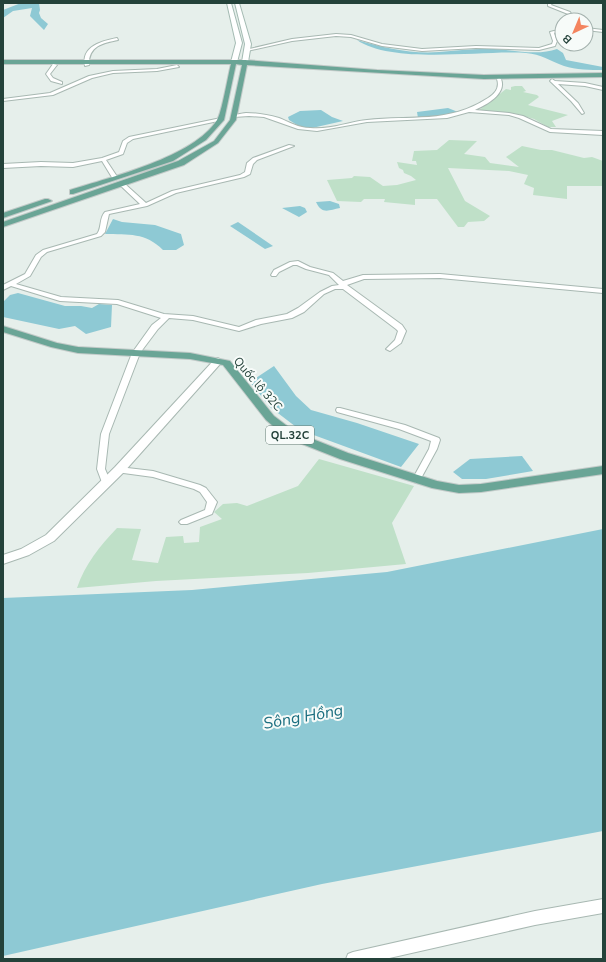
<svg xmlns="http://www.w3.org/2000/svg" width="606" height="962" font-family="'Nunito Sans',sans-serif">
  <rect width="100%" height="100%" fill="#e6efeb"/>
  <g fill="#bfe0c8">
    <polygon points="515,86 522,86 526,91 523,92 537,95 539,97 528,105 568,115 552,121 556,127 548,127 534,119 517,114 478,111 506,89 511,90 511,87"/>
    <polygon points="449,140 477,141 464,154 485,157 490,163 519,167 506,157 522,146 541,150 552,150 584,158 592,157 603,161 603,186 567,186 567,199 533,195 534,188 524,184 528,175 509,171 448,168 465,201 490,216 484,221 468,222 464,227 458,227 437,199 415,199 415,205 384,202 385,199 364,199 361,202 337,201 327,180 352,178 354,176 370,177 383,186 397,185 416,180 411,176 404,173 403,170 399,168 397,162 417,165 416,161 412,161 414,151 437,150"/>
    <path d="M319,459L414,486L392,523L406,564L308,573L156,581L77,588C85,564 100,546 117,528L141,529L132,560L158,563L166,537L183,536L184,543L199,542L200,527L222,519L214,512L223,504L237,503L247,506L298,486Z"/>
  </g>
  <g fill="#8ec9d4">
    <polygon points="21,3 39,3 40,10 39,13 41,18 48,24 44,30 30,16 32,8 13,11 3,18 3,10"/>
    <path d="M357,40C384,48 411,54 439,52C457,51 475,48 494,49C514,50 538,56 557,49L563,53L566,60L603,67V70C590,70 576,70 564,66C550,61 541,54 526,53C482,50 393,65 357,40Z"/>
    <polygon points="448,108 458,112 425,119 418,118 417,112"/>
    <polygon points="321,110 332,117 343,121 312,128 302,128 289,120 288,117 300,111"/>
    <path d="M330,201L339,204L340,208C329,210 322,215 316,202Z"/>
    <polygon points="300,206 305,208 307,212 299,217 282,208"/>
    <path d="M113,219L122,222L155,225L181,234L184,245L176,250H163C145,232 129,235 105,234Z"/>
    <polygon points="238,222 273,246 265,249 230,226"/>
    <polygon points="18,293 65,306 81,306 92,308 99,304 112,305 111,327 86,334 75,326 59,329 3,317 4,301 10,295"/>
    <polygon points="274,366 296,396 311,410 357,423 419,444 401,467 300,430 270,407 250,382"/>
    <polygon points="522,456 533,471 486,479 462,479 453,472 470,459"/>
    <polygon points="603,529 603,831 322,884 3,956 3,598 192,590 387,572"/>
  </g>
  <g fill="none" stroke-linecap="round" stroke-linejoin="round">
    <g stroke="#a8b8b2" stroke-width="2">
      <g id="minor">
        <polygon points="548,3 552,3 551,5 570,12 575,20 571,20 568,14 548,6"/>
        <polygon points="586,28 603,30 603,32 586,30"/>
        <polygon points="562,29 562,31 554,33 557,41 555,46 539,50 476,48 422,51 382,46 351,37 336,36 292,41 247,51 245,50 292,39 336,34 351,35 382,44 422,49 476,46 539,48 552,44 553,41 550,32"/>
        <path d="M117,38L118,40C103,43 88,46 89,65L85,66C81,46 102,41 117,38Z"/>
        <polygon points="53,64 57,65 50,74 53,78 62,82 62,84 51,81 46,74"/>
        <polygon points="177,65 179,67 157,71 113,73 92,78 53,95 3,101 3,99 50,93 89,76 113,71 157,69"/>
        <path d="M499,78L501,79C507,94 486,105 475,110L509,113L523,116L551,129L603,131V135L550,132L519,118L509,115L469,112L447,118L367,122L317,131L298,129L264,117L249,116L234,117L232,116C236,114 241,114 246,113C257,113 268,115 279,118C289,122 299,128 310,128C330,130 348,122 367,120C411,115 448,124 488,98C495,94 500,88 497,79Z"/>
        <polygon points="552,79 555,81 585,83 603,87 603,90 585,86 558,84 578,103 584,113 582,114 571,101 550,81"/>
        <polygon points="221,118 223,118 223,120 133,139 127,143 123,154 106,160 118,178 115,180 113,179 102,161 73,167 41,166 3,168 3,164 41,162 73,163 102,158 119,152 123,141 129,137"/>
        <path d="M289,145L294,146L257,160L253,164L250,174L244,177L176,193L147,206L109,214L105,232L101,236L47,252L41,257L30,276L16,284L61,297L118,300L164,314L193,316L239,327L256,320L287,314L298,308L320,292L332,286L339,285L329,275L306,269L297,265H293L279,272L276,276H272L271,275L274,270L290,262L298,261L310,267L333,273L343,281L363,275L440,274L603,289V293L440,278L364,279L347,285L402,325L406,331L401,343L390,351L386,349L395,340L398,331L396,329L343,289H335L324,294L304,312L292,318L261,324L239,331L193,320L169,318L158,329L140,353L109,434L105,469L111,483L106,486L103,485L97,469L101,434L132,353L152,325L161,318L117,304L60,301L11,286L3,290V285L25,274L36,255L43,250L97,234C102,228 99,218 105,212L140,204L121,186V184H125L146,203L172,191L240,175L245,172L247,163L253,158Z"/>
        <polygon points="337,408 340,408 405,425 439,438 440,440 437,449 419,482 416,483 412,480 429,449 431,441 399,429 337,412 336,410"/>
        <polygon points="119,467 153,471 200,485 206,488 217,502 212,514 187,524 181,524 179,522 181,520 205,510 207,502 200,492 194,489 153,477 116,472 115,470 116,468"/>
        <polygon points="603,899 603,913 535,925 385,959 346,959 348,954 353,952 535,911"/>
      </g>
    </g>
    <g stroke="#a8b8b2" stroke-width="2">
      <polygon id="tertiary" points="218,358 223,361 221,363 123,473 54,541 29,555 3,564 3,555 21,549 46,535 115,467 215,359"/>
    </g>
    <g stroke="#a4bbb3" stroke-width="2">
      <g id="secondary">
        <polygon points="227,3 231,3 242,43 237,62 234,64 231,62 236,43"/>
        <polygon points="235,3 239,3 251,44 248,62 245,64 242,62 245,44"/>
      </g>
    </g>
    <g stroke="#c2cac8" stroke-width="2">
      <g id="primary">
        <path d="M3,60H245L377,70L484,75L603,73V77L484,79L247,65L236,120L218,143L184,165L3,227V222L178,161L214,141L230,120L242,65L236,64L224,120L206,140L173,161L73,194H70V190C111,177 194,157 217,120C222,113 228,75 231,64H3Z"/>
        <polygon points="45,199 48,199 52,201 3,218 3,213"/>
        <polygon points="3,326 57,343 78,347 190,353 230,361 274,416 295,432 348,453 437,481 459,485 481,484 603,466 603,474 481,492 459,493 432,488 340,459 287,438 266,420 223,365 190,359 78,353 51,347 3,332"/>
      </g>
    </g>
    <use href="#minor" fill="#fff" fill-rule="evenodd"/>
    <use href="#tertiary" fill="#fff" fill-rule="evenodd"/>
    <use href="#secondary" fill="#fff" fill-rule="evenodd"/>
    <use href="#primary" fill="#6aa596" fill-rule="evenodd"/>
  </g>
  <g text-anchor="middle" stroke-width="4" stroke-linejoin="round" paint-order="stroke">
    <rect fill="#f7fbf9" stroke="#637a73" stroke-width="1" x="266" y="426" width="48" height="18" rx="3"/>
    <g font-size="11" font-weight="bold" fill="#24423a">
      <text x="290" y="439">QL.32C</text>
    </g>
    <g font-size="12" fill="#24423a" stroke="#f7fbf9">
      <text transform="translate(258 384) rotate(49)" y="4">Quốc lộ 32C</text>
    </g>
    <g font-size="16" font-style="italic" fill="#1c6f80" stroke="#f7fbf9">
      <text transform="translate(303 716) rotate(-10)" y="6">Sông Hồng</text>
    </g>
  </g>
  <rect width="606" height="962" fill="none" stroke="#24423a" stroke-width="8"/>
  <g transform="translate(574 32) rotate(224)"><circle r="19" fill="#f7fbf9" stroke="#a3b1ad"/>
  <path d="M0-3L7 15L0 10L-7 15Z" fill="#f4845f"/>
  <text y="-6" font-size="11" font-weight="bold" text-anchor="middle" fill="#24423a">B</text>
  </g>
</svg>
